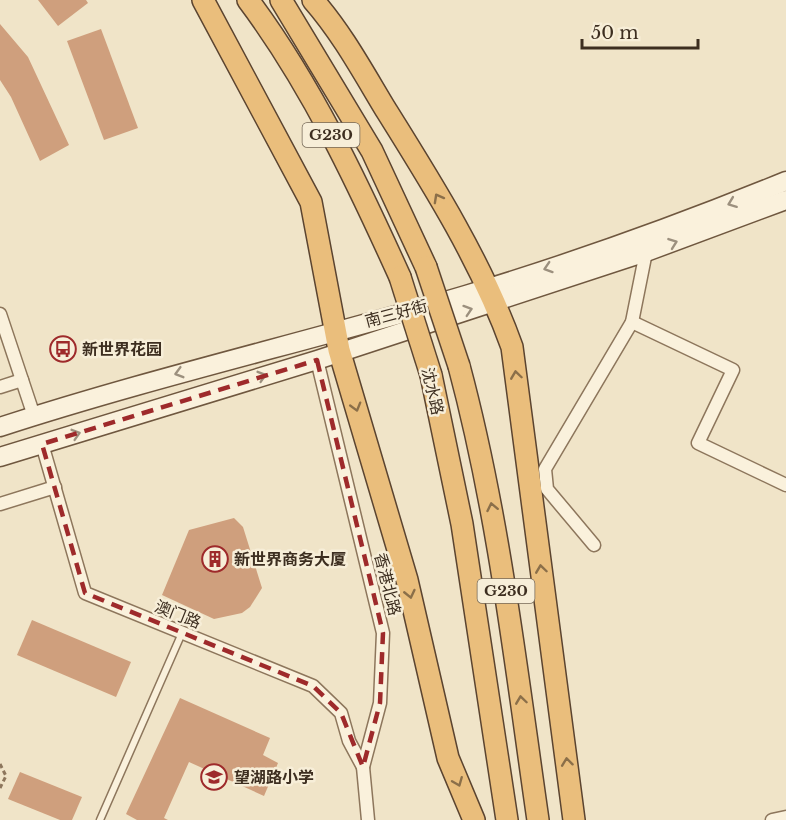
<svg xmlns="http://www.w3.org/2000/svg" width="786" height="820" font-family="'Libre Baskerville','Noto Sans SC',serif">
  <rect width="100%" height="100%" fill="#f0e4c8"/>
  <g fill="#cf9f7d">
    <polygon points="38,0 86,0 88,3 58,26"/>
    <polygon points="0,24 28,57 69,145 40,161 11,97 0,80"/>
    <polygon points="101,29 138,128 104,140 67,41"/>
    <polygon points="234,518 243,527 262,588 250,607 242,613 214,619 162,595 189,530"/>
    <polygon points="32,620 131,662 116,697 17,655"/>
    <polygon points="180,698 270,738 263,755 278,763 264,796 189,762 164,818 168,820 137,820 126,814"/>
    <polygon points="20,772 82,797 72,820 60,820 8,799"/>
  </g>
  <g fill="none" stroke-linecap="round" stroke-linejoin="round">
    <g stroke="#8d765c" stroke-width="9">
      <polyline id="service" points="100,820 182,633"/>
    </g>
    <g stroke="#8d765c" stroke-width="15">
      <g id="minor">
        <polyline points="0,314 34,416"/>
        <polyline points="632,322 733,370 698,443 786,485"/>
        <polyline points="317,360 383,633 380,703 363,767 368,820"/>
        <polyline points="0,387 22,380"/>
        <polyline points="42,444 85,593 313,686 341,713 349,741 363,767"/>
        <polyline points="0,504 55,487"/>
        <polyline points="594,545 547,489 545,469 632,322 646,252"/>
        <polyline points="772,820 786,817"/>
      </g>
    </g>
    <g stroke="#6f573f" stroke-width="21">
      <g id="secondary">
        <path d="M0,427C154,377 311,341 466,295C575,262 681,224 786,181"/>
        <polyline points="0,457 317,360 646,252 786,200"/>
      </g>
    </g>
    <g stroke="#5b4430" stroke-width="24">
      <g id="trunk">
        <polyline points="203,0 311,202 339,350 407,580 448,758 474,820"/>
        <path d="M248,0C311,84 357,182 400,277"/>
        <polyline points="281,0 372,151 426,267"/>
        <path d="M313,0C342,33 363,72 386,110C433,185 482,263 512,347L574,820"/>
        <path d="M459,366C499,515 516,668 538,820"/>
        <polyline points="431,375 462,524 507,820"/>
      </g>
    </g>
    <polyline stroke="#8d765c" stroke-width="3" stroke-dasharray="4.5 3" stroke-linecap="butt" points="0,764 6,776 0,788"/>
    <use href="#service" stroke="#faf1dc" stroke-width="6"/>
    <use href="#minor" stroke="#faf1dc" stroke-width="12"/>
    <use href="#secondary" stroke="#faf1dc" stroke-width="18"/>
    <use href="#trunk" stroke="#eabe7c" stroke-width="21"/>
    <g stroke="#5b4430" stroke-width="24" stroke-linecap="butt">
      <g id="trunk-bridge">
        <polyline points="426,267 459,366"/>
        <polyline points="400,277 431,375"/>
      </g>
    </g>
    <use href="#trunk-bridge" stroke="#eabe7c" stroke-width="21"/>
  </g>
  <defs><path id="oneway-chevron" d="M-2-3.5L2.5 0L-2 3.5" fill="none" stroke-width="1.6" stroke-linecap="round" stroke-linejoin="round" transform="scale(1.5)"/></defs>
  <g stroke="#8b6f49">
    <use href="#oneway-chevron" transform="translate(438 198) rotate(-119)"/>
    <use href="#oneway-chevron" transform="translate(516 375) rotate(-98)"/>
    <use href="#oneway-chevron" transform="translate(356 407) rotate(74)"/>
    <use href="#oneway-chevron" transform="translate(492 507) rotate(-102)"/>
    <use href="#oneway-chevron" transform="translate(541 569) rotate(-98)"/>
    <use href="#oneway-chevron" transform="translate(410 594) rotate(77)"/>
    <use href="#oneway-chevron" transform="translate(521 700) rotate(-98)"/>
    <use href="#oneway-chevron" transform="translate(567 762) rotate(-97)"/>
    <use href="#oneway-chevron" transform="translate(458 782) rotate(68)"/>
  </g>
  <g stroke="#9c907e">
    <use href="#oneway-chevron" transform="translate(732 203) rotate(159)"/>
    <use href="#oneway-chevron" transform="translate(673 243) rotate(-20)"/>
    <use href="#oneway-chevron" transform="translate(548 268) rotate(162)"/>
    <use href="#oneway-chevron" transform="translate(468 310) rotate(-18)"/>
    <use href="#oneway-chevron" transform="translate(179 373) rotate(164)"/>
    <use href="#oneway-chevron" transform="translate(262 376) rotate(-17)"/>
    <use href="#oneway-chevron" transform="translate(76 434) rotate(-17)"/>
  </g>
  <path fill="none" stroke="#9e2a2b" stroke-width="4.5" stroke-dasharray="12 8" stroke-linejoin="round" d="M317,360L383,633L380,703L363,767L341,713L313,686L85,593L42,444Z"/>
  <defs>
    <g id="bus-ring" transform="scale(1.35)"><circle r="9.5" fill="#f7eed8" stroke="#9e2a2b" stroke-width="1.5"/><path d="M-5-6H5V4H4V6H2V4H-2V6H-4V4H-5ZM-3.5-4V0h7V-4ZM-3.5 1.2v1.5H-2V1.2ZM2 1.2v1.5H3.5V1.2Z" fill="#9e2a2b"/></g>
    <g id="building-ring" transform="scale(1.35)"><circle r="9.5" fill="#f7eed8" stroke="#9e2a2b" stroke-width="1.5"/><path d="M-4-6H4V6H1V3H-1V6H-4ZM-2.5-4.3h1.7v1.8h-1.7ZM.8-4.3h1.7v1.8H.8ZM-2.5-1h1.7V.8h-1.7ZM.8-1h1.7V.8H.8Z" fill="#9e2a2b"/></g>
    <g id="school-ring" transform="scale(1.35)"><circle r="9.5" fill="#f7eed8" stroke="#9e2a2b" stroke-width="1.5"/><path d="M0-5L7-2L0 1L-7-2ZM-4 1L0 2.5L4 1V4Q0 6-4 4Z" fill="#9e2a2b"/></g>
  </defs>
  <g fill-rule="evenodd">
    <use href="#bus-ring" x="63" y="349"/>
    <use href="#building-ring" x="215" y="559"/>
    <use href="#school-ring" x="214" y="777"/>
  </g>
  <g text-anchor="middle" stroke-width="5" stroke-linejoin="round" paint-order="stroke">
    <g fill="#f7eed8" stroke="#756857" stroke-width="1.5">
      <rect x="302.5" y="123" width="57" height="24" rx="4.5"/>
      <rect x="477.5" y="579" width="57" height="24" rx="4.5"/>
    </g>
    <g font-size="15" font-weight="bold" fill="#3d2e20">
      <text x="331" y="140">G230</text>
      <text x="506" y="596">G230</text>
    </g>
    <g font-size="16" fill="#3d2e20" stroke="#f7eed8">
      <text transform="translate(396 313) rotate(-15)" y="6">南三好街</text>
      <text transform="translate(433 391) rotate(77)" y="6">沈水路</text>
      <text transform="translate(388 584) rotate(76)" y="6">香港北路</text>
      <text transform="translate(178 614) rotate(22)" y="6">澳门路</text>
    </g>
    <g font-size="16" font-weight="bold" fill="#3d2e20" stroke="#f7eed8" text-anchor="start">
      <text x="82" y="355">新世界花园</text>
      <text x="234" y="565">新世界商务大厦</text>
      <text x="234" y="783">望湖路小学</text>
    </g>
  </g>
  <path d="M582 39v9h116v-9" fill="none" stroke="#3d2e20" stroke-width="3"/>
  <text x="591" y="39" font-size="18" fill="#3d2e20" stroke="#f7eed8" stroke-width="4.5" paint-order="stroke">50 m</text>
</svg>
